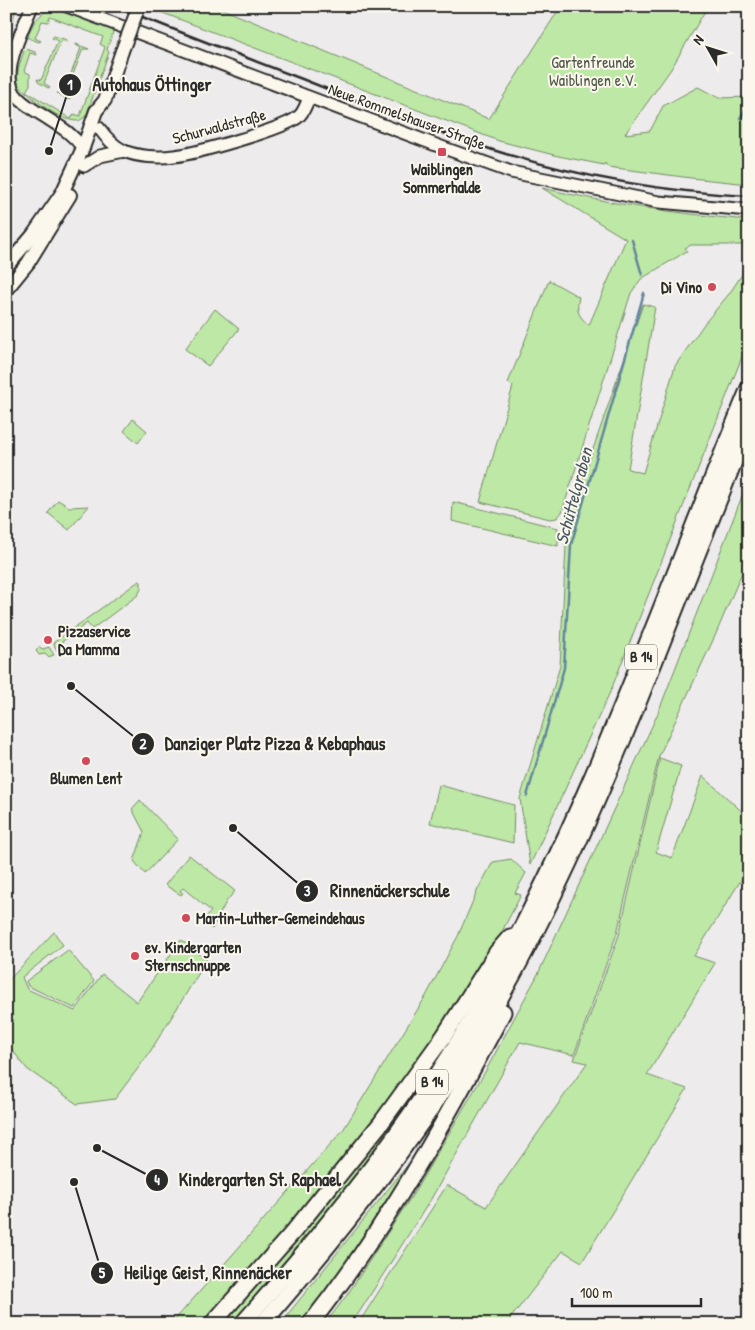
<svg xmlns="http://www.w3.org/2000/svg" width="755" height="1330" font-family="'Patrick Hand',sans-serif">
  <rect width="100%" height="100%" fill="#eeebec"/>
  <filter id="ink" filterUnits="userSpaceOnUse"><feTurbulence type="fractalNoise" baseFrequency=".02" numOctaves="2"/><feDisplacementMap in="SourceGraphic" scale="10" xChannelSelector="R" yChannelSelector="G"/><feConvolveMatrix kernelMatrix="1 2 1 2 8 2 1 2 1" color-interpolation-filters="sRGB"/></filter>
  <g filter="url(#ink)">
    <g fill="#bde8a5" stroke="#748a68">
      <polygon points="6,6 17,6 8,35 6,34"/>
      <polygon points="157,6 215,6 489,119 561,6 708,6 671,69 625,134 650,131 663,106 698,87 719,98 749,97 749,184 691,178 608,167 605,163 604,165 558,156 499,141 155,10"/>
      <path d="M54,9L114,29L107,50L109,52L86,116L79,121C59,122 34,99 19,86C15,74 20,63 24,51L26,49L35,52L37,55L30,53L24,71L30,74V85L26,91L71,119L74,114L80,116L105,47L100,44L103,37L50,17L48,22L42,21L35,38L41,41L39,42L28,38C30,25 40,11 54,9Z"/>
      <polygon points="54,36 67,40 68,42 61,41 44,83 50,87 48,88 38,82 37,79 41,80 58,41 52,38"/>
      <polygon points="76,44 89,49 83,49 65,95 71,98 69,100 57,93 63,94 81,48 76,45"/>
      <path d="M542,188C611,204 679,214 749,220V245H691L685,248L687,251L641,279L631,293L562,512L557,518L550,519L480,502L513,386L508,383L549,280L579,297C576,311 578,316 589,325L626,239Z"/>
      <polygon points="749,264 749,339 611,690 530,865 520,799 560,666 567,525 643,304 655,307 628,469 643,473 675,366 704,324 729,294"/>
      <polygon points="215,309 239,329 208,366 185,349"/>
      <polygon points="133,419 147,431 138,443 124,431"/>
      <polygon points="749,478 749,556 715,636 659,756 617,933 574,1055 520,1042 431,1199 360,1311 351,1324 325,1324 347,1295 415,1191 485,1072 538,974 658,713"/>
      <polygon points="58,500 69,507 89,506 69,530 48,513"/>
      <polygon points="453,502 558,528 558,546 452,521"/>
      <polygon points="139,581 141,582 141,589 138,595 92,629 87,623 59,644 62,650 58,652 53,643"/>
      <polygon points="39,647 43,649 49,647 54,655 48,657 45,654 39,655 36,651"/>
      <polygon points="660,758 681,766 656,852 672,858 703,776 749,818 749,867 694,956 715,963 647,1075 687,1089 582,1262 563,1251 506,1324 358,1324 447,1185 486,1207 587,1063 574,1060 619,935"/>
      <polygon points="439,785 514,805 513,843 430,823"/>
      <polygon points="140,800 178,839 145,874 134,861 144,832 132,809"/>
      <polygon points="189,855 235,891 226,902 212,929 203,921 211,911 183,888 180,891 183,893 181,895 165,885"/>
      <path d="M511,859L526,873L515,893L521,895C508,919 497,943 483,965C404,1095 305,1212 203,1324H171L343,1130L426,996L458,936L478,889L493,862Z"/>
      <polygon points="54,932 63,945 22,977 27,989 75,1011 102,974 137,1002 181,940 207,960 148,1055 115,1099 77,1104 27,1069 6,1042 6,983"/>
      <polygon points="68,950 94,981 74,1008 28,986 26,981"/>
      <polygon points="420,1082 422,1084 382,1140 339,1197 232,1324 219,1324 381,1135"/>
      <polygon points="418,1152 320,1301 300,1324 280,1324"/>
    </g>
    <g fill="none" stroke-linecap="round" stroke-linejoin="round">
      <g stroke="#63859c" stroke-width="2.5">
        <polyline points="740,118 749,105"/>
        <polyline points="632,240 642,275"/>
        <polyline points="527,796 564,668 571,545 644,293"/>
      </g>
      <g stroke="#2b2b2b" stroke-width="15">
        <g id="tertiary">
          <path d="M32,6C23,29 0,72 15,94C21,103 33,109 42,115C59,126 71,132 83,148"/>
          <polyline points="67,6 444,148 511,172 659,202 749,210"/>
          <path d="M99,128C106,138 114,146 124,151C138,157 159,158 174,156C194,154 284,129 298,117C304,113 306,104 309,98"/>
          <polyline points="84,166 100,156 124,151"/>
        </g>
      </g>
      <g stroke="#2b2b2b" stroke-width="16">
        <g id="secondary">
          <polyline points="6,267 33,235 62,193 83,148 96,111 105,100 122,51"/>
          <polyline points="6,290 28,263 70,195"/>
        </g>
      </g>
      <g stroke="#2b2b2b" stroke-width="19">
        <g id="trunk">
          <polyline points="212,1324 294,1231 381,1123 444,1036 497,952 510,937"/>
          <path d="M242,1324C327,1228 407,1129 472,1019C588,820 661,600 749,388"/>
          <path d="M262,1324C346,1227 425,1127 490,1016C548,916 594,810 638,703C675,610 712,517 749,424"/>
          <path d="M310,1324C387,1227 446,1120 503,1012"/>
        </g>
      </g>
      <use href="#tertiary" stroke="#fbf7ec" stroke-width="11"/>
      <use href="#secondary" stroke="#fbf7ec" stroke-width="12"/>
      <use href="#trunk" stroke="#fbf7ec" stroke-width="15"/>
      <path stroke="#2b2b2b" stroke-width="2.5" d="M115,6C177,31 239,55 302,79C365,104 428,129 493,150C575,176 662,192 749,196"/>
      <g stroke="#2b2b2b" stroke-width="16" stroke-linecap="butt">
        <polyline id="secondary-bridge" points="122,51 139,6"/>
      </g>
      <use href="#secondary-bridge" stroke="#fbf7ec" stroke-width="12"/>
    </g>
  </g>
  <g fill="#d1495b" stroke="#fbf7ec" stroke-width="2">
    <rect x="437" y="147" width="10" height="10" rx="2.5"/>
    <circle cx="712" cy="287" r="5"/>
    <circle cx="48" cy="640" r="5"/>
    <circle cx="86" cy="761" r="5"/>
    <circle cx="186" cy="918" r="5"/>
    <circle cx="135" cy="956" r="5"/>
  </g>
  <g text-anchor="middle" stroke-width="4" stroke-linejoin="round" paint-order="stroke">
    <g fill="#fbf7ec" stroke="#696865" stroke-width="1">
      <rect x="625" y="644.5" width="32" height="25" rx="4"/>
      <rect x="416" y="1069.5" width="32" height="25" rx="4"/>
    </g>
    <g font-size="15" font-weight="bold" fill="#2b2b2b">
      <text x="641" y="662">B 14</text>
      <text x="432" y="1087">B 14</text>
    </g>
    <g font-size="16" fill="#505a4a" stroke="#fbf7ec">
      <text x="593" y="68">Gartenfreunde<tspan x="593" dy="18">Waiblingen e.V.</tspan></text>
    </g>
    <g font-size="16" fill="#2b2b2b" stroke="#fbf7ec">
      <text transform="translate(407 116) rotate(20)" y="6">Neue Rommelshauser Straße</text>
      <text transform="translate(219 126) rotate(-15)" y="6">Schurwaldstraße</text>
    </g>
    <g font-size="16" font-weight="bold" fill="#2b2b2b" stroke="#fbf7ec" text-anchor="start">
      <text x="442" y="175" text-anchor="middle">Waiblingen<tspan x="442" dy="18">Sommerhalde</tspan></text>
      <text x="702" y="293" text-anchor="end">Di Vino</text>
      <text x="58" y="637">Pizzaservice<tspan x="58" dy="18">Da Mamma</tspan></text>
      <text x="86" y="784" text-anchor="middle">Blumen Lent</text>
      <text x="196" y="924">Martin-Luther-Gemeindehaus</text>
      <text x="145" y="953">ev. Kindergarten<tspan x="145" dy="18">Sternschnuppe</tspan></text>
    </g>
    <g font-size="18" font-style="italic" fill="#475863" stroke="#fbf7ec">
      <text transform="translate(574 496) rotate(-75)" y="6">Schüttelgraben</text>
    </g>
  </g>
  <path fill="none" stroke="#2b2b2b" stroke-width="2" d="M49 151L70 85M71 686L143 744M233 828L307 891M97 1148L157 1180M74 1182L102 1273"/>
  <g fill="#2b2b2b" stroke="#fbf7ec" stroke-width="2">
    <circle cx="49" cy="151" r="5"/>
    <circle cx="71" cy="686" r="5"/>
    <circle cx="233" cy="828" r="5"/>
    <circle cx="97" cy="1148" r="5"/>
    <circle cx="74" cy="1182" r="5"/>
    <circle cx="70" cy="85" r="12"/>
    <circle cx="143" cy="744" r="12"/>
    <circle cx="307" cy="891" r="12"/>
    <circle cx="157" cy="1180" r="12"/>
    <circle cx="102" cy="1273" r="12"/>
  </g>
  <g font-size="15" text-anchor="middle" font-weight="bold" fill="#fff">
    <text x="70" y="90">1</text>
    <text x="143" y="749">2</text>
    <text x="307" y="896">3</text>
    <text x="157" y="1185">4</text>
    <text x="102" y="1278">5</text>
  </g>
  <g font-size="18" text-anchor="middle" font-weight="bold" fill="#2b2b2b" stroke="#fbf7ec" stroke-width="4" stroke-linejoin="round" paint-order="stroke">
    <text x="152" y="91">Autohaus Öttinger</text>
    <text x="275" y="750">Danziger Platz Pizza &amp; Kebaphaus</text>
    <text x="390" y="897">Rinnenäckerschule</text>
    <text x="260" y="1186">Kindergarten St. Raphael</text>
    <text x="208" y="1279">Heilige Geist, Rinnenäcker</text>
  </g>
  <rect width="755" height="1330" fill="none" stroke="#fbf7ec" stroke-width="25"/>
  <rect x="12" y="12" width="730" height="1305" fill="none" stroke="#2b2b2b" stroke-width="2" filter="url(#ink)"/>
  <g transform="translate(708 48) rotate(309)" stroke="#fbf7ec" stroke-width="4" paint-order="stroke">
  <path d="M0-4L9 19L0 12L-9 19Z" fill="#2b2b2b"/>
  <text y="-8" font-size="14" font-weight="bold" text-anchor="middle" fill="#2b2b2b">N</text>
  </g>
  <path d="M572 1298v8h129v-8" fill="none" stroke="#2b2b2b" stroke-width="2.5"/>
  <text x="580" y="1298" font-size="15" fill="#2b2b2b" stroke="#fbf7ec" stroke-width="4" paint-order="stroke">100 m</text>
</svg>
